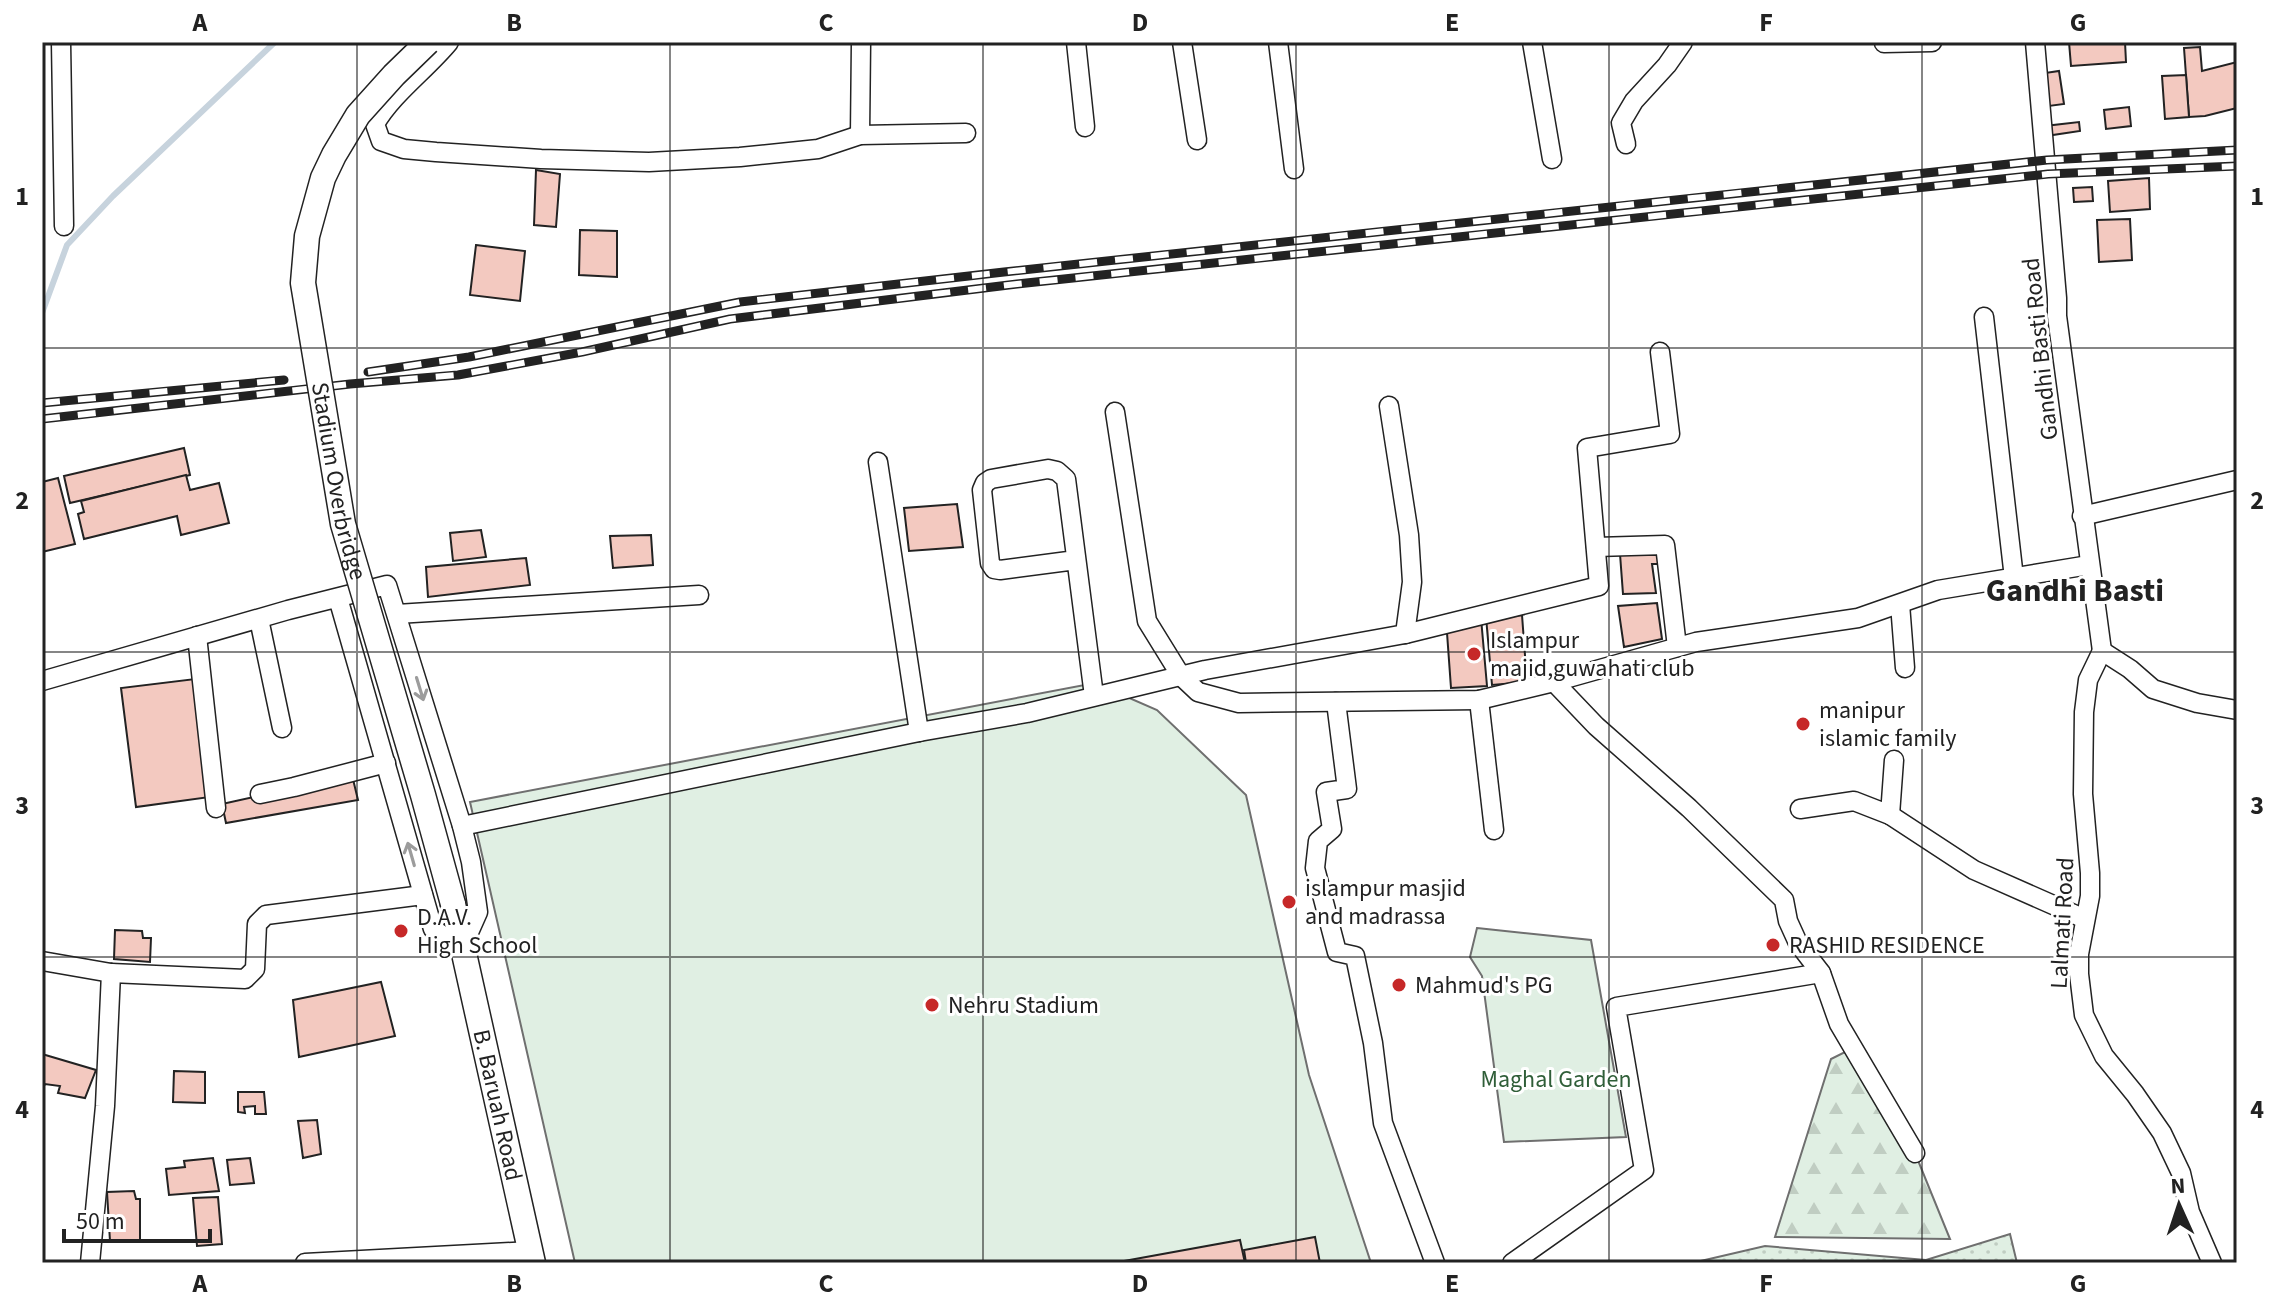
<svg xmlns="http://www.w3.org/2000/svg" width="2279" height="1305" font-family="'Source Sans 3',sans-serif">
  <defs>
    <pattern id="grass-dots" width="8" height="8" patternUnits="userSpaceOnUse" patternTransform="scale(2)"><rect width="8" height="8" fill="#e0efe3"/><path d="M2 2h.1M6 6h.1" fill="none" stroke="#c0cdc2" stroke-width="1.8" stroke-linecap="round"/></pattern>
    <pattern id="forest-firs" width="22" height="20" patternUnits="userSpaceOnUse" patternTransform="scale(2)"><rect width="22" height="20" fill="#e0efe3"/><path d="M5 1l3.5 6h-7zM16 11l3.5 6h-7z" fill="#c0cdc2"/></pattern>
  </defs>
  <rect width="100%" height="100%" fill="#fff"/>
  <polygon fill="url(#grass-dots)" stroke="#6f6f6f" stroke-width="2" points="2010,1234 2017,1263 1692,1263 1765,1246 1926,1260"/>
  <polygon fill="url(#forest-firs)" stroke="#6f6f6f" stroke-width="2" points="1853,1048 1915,1153 1950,1239 1775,1237 1831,1059"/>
  <g fill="#e0efe3" stroke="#6f6f6f" stroke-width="2">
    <polygon points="1095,683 1157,710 1246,795 1309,1075 1371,1263 575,1263 470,802"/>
    <polygon points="1477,928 1591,940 1626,1137 1504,1142 1482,976 1470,957"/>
  </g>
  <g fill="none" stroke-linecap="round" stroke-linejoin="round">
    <polyline stroke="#c7d3dd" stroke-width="6" points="42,313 67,245 113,196 275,42"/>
  </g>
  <g fill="#f3c9c0" stroke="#222" stroke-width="2">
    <polygon points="2069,42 2125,42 2126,62 2071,66"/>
    <polygon points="2200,47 2202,71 2237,62 2237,108 2205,116 2189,117 2184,48"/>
    <polygon points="2059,71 2064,104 2049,106 2045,73"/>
    <polygon points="2186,75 2189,117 2165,119 2162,76"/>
    <polygon points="2129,107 2131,126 2106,129 2104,110"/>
    <polygon points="2079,122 2080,131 2046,136 2045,126"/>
    <polygon points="536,170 560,174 556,227 534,225"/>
    <polygon points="2149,178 2150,209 2110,212 2108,181"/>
    <polygon points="2092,187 2093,201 2074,202 2073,188"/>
    <polygon points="2130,219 2132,260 2099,262 2097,220"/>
    <polygon points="580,230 617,231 617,277 579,275"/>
    <polygon points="476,245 525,251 520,301 470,295"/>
    <polygon points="184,448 190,475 70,503 64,476"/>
    <polygon points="186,475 190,490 219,483 229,523 181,535 177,516 84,539 78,514 84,512 81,501"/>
    <polygon points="58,478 75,544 42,552 42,482"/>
    <polygon points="957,504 963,547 909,551 904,508"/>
    <polygon points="481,530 486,557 453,561 450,533"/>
    <polygon points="651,535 653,565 613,568 610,536"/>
    <polygon points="1620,554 1658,554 1659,564 1652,564 1656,593 1623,594"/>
    <polygon points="526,558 530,585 428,597 426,567"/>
    <polygon points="1657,603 1662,639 1624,647 1618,606"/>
    <polygon points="1522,615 1527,682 1492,685 1486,617"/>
    <polygon points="1481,618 1487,686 1451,688 1446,619"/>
    <polygon points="195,679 210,797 136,807 121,688"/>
    <polygon points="352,775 358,800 226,823 222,804"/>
    <polygon points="115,930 142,931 143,938 151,938 150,962 114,959"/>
    <polygon points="381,982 395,1036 299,1057 293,1000"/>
    <polygon points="42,1054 96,1070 85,1098 58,1093 60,1086 45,1084 42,1090"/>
    <polygon points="174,1071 205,1072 205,1103 173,1102"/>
    <polygon points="238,1092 264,1092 266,1114 255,1114 255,1106 244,1107 245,1113 238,1112"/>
    <polygon points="317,1120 321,1154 303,1158 298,1121"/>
    <polygon points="213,1158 219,1191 169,1195 166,1169 185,1167 184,1161"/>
    <polygon points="250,1158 254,1183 230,1185 227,1160"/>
    <polygon points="134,1191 136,1199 140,1199 140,1240 110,1241 107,1192"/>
    <polygon points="218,1197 222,1244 197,1246 193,1198"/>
    <polygon points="1315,1237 1320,1263 1246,1263 1244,1250"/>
    <polygon points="1240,1240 1245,1263 1113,1263"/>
  </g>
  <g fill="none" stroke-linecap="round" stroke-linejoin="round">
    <g stroke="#222" stroke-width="21">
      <g id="street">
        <polyline points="61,42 64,226"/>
        <path d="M449,42C427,69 392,94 375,124L381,141L404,149L436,152L541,159L649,162L740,157L818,149L860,135L966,133"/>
        <polyline points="1076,42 1085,127"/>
        <polyline points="1182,42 1197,140"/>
        <polyline points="1278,42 1294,169"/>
        <polyline points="1532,42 1552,159"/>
        <polyline points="2035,42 2057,298 2057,316 2102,651"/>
        <polyline points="1884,43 1932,42"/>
        <polyline points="860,135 861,42"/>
        <polyline points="1626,144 1621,123 1634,101 1667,65 1683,42"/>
        <polyline points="1984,317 2014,578"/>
        <polyline points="1115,412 1147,621 1181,676 1198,692 1239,703 1479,700 1554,682 1696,642 1858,618 1938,590 2089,565"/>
        <polyline points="878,462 919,732 1027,713 1205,670 1405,634 1412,582 1409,535 1389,406"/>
        <polyline points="2082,516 2237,480"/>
        <polyline points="1596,547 1665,545 1677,647"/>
        <polyline points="1076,560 1000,570 994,569 990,563 982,490 985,483 991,479 1048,469 1057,471 1066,479 1094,696"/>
        <polyline points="1900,604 1905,668"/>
        <polyline points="397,614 699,595"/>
        <polyline points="259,619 282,728"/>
        <polyline points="1405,634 1599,586 1587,448 1670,434 1660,352"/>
        <polyline points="197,636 216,808"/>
        <polyline points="2102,651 2088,680 2084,712 2083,794 2090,873 2090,896 2079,954 2079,974 2084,1015 2104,1056 2135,1094 2162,1133 2181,1173 2190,1212 2212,1263"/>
        <polyline points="2102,651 2130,669 2153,689 2197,703 2237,710"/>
        <polyline points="42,681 288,610 387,585 462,826 471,862 478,912 462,948 433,929 338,598"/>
        <polyline points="1554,682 1596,726 1689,808 1784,900 1788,921 1798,943 1821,973 1839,1024 1915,1153"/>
        <polyline points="1479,700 1494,830"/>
        <polyline points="1336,702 1347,789 1326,792 1332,829 1318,841 1315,868 1337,952 1355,956 1373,1043 1383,1123 1435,1263"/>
        <polyline points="260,794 294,787 386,763"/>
        <polyline points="1800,809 1854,801 1890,815 1894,760"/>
        <polyline points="1890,815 1974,870 2085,919"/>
        <polyline points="462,826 919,732"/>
        <polyline points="42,961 111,973 245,979 255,969 257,924 266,915 423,895"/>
        <polyline points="90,1263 105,1106 111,973"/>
        <polyline points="305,1263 530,1251"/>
        <polyline points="1512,1263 1644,1170 1616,1007 1821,973"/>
      </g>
    </g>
    <g stroke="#222" stroke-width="27">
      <g id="secondary">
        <path id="s1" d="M453,904L533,1263"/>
      </g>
    </g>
    <use href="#street" stroke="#fff" stroke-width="18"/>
    <use href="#secondary" stroke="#fff" stroke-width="24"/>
    <g stroke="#222" stroke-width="9">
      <g id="rail">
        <polyline points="368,372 469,357 740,302 1004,272 2047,160 2237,150"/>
        <polyline points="42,403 284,380"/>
        <polyline points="42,419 350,384 458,375 582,352 730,319 1017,284 2048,174 2237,166"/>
      </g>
    </g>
    <use href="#rail" stroke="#fff" stroke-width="6" stroke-dasharray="18" stroke-linecap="butt"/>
    <g stroke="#222" stroke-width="27" stroke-linecap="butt">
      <g id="secondary-bridge">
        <path id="s2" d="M428,42L394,75L358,115L334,155L323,178L307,236L303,283L343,524L423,795L453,904"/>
      </g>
    </g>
    <use href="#secondary-bridge" stroke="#fff" stroke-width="24"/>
  </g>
  <defs><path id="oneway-shaft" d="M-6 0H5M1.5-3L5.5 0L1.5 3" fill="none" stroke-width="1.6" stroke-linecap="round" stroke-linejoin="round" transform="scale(2)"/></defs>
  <g stroke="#9c9c9c">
    <use href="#oneway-shaft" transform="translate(420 689) rotate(73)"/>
    <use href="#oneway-shaft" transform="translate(411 854) rotate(-106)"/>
  </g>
  <path fill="none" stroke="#222" stroke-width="2" stroke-opacity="0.55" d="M357,42V1263M670,42V1263M983,42V1263M1296,42V1263M1609,42V1263M1922,42V1263M42,348H2237M42,652H2237M42,957H2237"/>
  <g fill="#c62828" stroke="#fff" stroke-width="3">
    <circle cx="1474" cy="654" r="8"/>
    <circle cx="1803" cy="724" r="8"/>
    <circle cx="1289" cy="902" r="8"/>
    <circle cx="401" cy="931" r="8"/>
    <circle cx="1773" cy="945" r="8"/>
    <circle cx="1399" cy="985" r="8"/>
    <circle cx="932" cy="1005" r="8"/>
  </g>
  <g text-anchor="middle" stroke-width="6" stroke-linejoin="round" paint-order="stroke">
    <g font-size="24" fill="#222" stroke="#fff">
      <text transform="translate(2040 349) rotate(-96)" y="8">Gandhi Basti Road</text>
      <text dy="8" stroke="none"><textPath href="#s2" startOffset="482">Stadium Overbridge</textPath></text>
      <text transform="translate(2062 923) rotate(-87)" y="8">Lalmati Road</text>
      <text dy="8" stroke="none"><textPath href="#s1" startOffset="206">B. Baruah Road</textPath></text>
    </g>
    <g font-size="24" fill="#222" stroke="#fff" text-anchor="start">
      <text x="1490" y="648">Islampur<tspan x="1490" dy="28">majid,guwahati club</tspan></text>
      <text x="1819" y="718">manipur<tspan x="1819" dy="28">islamic family</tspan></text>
      <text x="1305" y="896">islampur masjid<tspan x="1305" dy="28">and madrassa</tspan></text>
      <text x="417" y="925">D.A.V.<tspan x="417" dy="28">High School</tspan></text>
      <text x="1789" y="953">RASHID RESIDENCE</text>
      <text x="1415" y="993">Mahmud's PG</text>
      <text x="948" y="1013">Nehru Stadium</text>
    </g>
    <g font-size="24" fill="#2f5e38" stroke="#fff">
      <text x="1556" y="1087">Maghal Garden</text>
    </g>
    <g font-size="32" font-weight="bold" fill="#222" stroke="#fff">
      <text x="2075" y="601">Gandhi Basti</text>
    </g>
  </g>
  <rect width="2279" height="1305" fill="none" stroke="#ffffff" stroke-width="88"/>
  <g transform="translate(2179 1205) rotate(357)" stroke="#ffffff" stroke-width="6" paint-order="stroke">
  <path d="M0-6L14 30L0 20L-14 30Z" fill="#222222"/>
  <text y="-12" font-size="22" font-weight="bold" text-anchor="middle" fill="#222222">N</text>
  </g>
  <path d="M64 1229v12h146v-12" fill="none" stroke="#222222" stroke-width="4"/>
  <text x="76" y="1229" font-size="24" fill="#222222" stroke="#ffffff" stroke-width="6" paint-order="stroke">50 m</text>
  <rect x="44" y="44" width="2191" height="1217" fill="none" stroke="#222" stroke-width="3"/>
  <g font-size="26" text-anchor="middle" font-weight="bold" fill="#222">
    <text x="200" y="31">A</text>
    <text x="514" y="31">B</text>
    <text x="826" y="31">C</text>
    <text x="1140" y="31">D</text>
    <text x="1452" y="31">E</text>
    <text x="1766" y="31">F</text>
    <text x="2078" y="31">G</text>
    <text x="22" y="205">1</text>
    <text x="2257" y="205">1</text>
    <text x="22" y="509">2</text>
    <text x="2257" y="509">2</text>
    <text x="22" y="814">3</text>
    <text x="2257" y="814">3</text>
    <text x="22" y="1118">4</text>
    <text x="2257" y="1118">4</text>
    <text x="200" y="1292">A</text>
    <text x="514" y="1292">B</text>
    <text x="826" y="1292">C</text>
    <text x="1140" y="1292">D</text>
    <text x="1452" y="1292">E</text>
    <text x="1766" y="1292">F</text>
    <text x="2078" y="1292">G</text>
  </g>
</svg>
